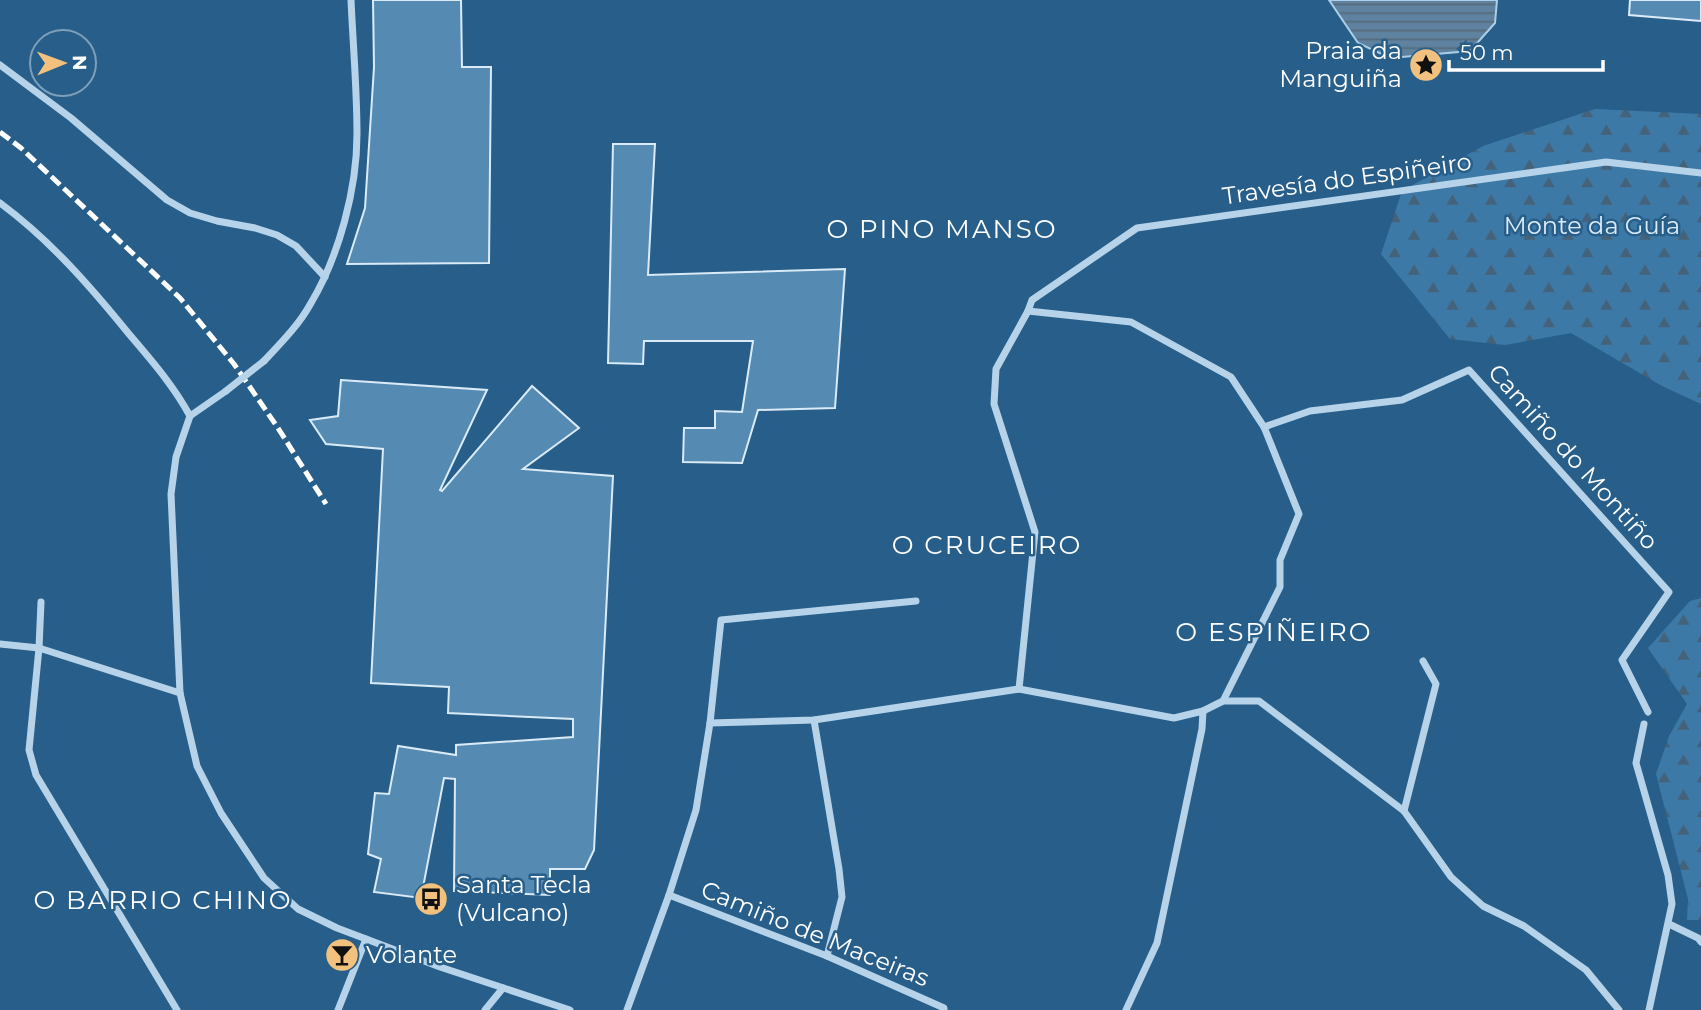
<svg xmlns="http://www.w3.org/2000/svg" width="1701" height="1010" font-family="Montserrat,sans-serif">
  <defs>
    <pattern id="forest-firs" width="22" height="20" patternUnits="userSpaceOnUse" patternTransform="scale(1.75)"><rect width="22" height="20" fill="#3d79a6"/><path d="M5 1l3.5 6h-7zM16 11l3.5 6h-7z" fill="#446279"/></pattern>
    <pattern id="water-rules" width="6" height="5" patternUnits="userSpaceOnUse" patternTransform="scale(1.75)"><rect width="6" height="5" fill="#5e829f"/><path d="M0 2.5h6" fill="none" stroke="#566a7a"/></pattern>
  </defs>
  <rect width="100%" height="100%" fill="#285f8a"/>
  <g fill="url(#forest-firs)">
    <polygon points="1595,109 1701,114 1701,404 1662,386 1571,333 1505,345 1450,339 1381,254 1402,191 1483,146"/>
    <polygon points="1701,598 1701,920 1687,920 1688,899 1656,774 1669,736 1687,704 1648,648 1690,601"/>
  </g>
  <polygon fill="url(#water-rules)" stroke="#abcfe9" stroke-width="2" points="1329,0 1497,0 1495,23 1470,51 1390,58 1358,43"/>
  <g fill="#558ab2" stroke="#daebf7" stroke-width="2">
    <polygon points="373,0 461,0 462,67 491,67 489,263 347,264 365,208 374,67"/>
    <polygon points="1630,0 1701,0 1701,21 1629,15"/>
    <polygon points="613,144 655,144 648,275 845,269 835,408 758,410 742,463 683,462 684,428 715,428 715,411 742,412 753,341 644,341 643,364 608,363"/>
    <polygon points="341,380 487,390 440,490 442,491 532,386 579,428 523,469 613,476 594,850 585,869 550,869 550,895 454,891 455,779 444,778 421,898 374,892 381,859 368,854 375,793 389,794 398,746 456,755 456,745 573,737 573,719 448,713 449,687 371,683 383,449 326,444 310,420 338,416"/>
  </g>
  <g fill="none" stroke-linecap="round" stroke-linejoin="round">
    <g stroke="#b6d3e9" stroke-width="7">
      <polyline points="0,65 71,118 167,200 190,213 217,221 255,228 277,235 296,246 325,277"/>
      <path d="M0,203C50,240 90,286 129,334C152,361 173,385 190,416"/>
      <polyline points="1028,311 1131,322 1231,377 1264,427 1299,514 1280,560 1280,587 1223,701"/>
      <path d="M264,361C281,343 299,325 311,303C339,256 357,189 357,134C357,89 353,45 351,0"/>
      <polyline points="190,416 176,457 171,494 180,693 197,766 221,813 264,878 298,909 337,928 440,967 570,1010"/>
      <polyline points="190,416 226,391"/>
      <polyline points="1264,427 1310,411 1402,400 1469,370 1669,592 1622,660 1648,712"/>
      <polyline points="41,602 39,648 29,750 36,775 177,1010"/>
      <polyline points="0,644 39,648 180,693"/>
      <polyline points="1019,689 1035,532 994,404 996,369 1028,311 1032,300 1137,228 1606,162 1701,173"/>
      <polyline points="814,720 839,869 842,897 827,956"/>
      <polyline points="710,723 721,620 916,601"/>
      <polyline points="1644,724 1636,763 1668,875 1672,904 1649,1010"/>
      <polyline points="1404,811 1436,684 1423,661"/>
      <polyline points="669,895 827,956 944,1008 944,1010"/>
      <polyline points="1669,924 1698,938 1701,942"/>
      <polyline points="338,1010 366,939"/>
      <polyline points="485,1010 503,988"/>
      <polyline points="627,1010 669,895 696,810 710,723 814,720 1019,689 1174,718 1203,711 1223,701 1259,701 1404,811 1451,877 1483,906 1524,926 1586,970 1619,1010"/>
      <polyline points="1126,1010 1157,943 1202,729 1203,711"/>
    </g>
    <polyline stroke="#fff" stroke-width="5" stroke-dasharray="12 5" stroke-linecap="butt" points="0,132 21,148 180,298 234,364 278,428 326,504"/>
    <polyline stroke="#b6d3e9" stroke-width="7" points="226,391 264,361"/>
  </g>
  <defs>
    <g id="sight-disc" transform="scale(1.75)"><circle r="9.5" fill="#f1c17d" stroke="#285f8a"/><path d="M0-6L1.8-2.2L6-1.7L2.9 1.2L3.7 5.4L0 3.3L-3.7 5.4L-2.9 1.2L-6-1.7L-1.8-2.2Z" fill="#111"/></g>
    <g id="bus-disc" transform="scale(1.75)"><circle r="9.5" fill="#f1c17d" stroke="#285f8a"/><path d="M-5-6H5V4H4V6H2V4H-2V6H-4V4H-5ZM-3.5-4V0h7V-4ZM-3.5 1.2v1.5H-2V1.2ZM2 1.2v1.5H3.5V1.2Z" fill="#111"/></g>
    <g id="bar-disc" transform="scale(1.75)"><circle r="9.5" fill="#f1c17d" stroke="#285f8a"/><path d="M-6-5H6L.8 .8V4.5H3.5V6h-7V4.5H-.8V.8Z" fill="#111"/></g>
  </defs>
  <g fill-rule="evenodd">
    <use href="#sight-disc" x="1426" y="65"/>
    <use href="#bus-disc" x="431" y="899"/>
    <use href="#bar-disc" x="342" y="955"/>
  </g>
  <g text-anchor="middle" stroke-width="5" stroke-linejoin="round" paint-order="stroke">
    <g font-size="24" fill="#fff" stroke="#285f8a" text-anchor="start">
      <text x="1402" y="59" text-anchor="end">Praia da<tspan x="1402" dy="28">Manguiña</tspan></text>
      <text x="456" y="893">Santa Tecla<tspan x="456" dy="28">(Vulcano)</tspan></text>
      <text x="366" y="963">Volante</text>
    </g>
    <g font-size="24" fill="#fff" stroke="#285f8a">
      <text transform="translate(1347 179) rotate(-8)" y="8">Travesía do Espiñeiro</text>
      <text transform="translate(1573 457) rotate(48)" y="8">Camiño do Montiño</text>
      <text transform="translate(815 934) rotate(22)" y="8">Camiño de Maceiras</text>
    </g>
    <g font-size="24" fill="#daebf7" stroke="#285f8a">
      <text x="1592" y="234">Monte da Guía</text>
    </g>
    <g font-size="26" letter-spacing="2" fill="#fff" stroke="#285f8a">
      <text x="942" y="238">O PINO MANSO</text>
      <text x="987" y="554">O CRUCEIRO</text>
      <text x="1274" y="641">O ESPIÑEIRO</text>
      <text x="163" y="909">O BARRIO CHINO</text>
    </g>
  </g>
  <g transform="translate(63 63) rotate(89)"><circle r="33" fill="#285f8a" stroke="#7e9fb9" stroke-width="2"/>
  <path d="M0-5L12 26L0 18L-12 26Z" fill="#f1c17d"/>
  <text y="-10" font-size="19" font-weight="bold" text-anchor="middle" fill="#ffffff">N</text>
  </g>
  <path d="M1449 60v10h154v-10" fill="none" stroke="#ffffff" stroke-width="3.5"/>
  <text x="1460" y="60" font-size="21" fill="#ffffff" stroke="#285f8a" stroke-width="5" paint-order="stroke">50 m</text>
</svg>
